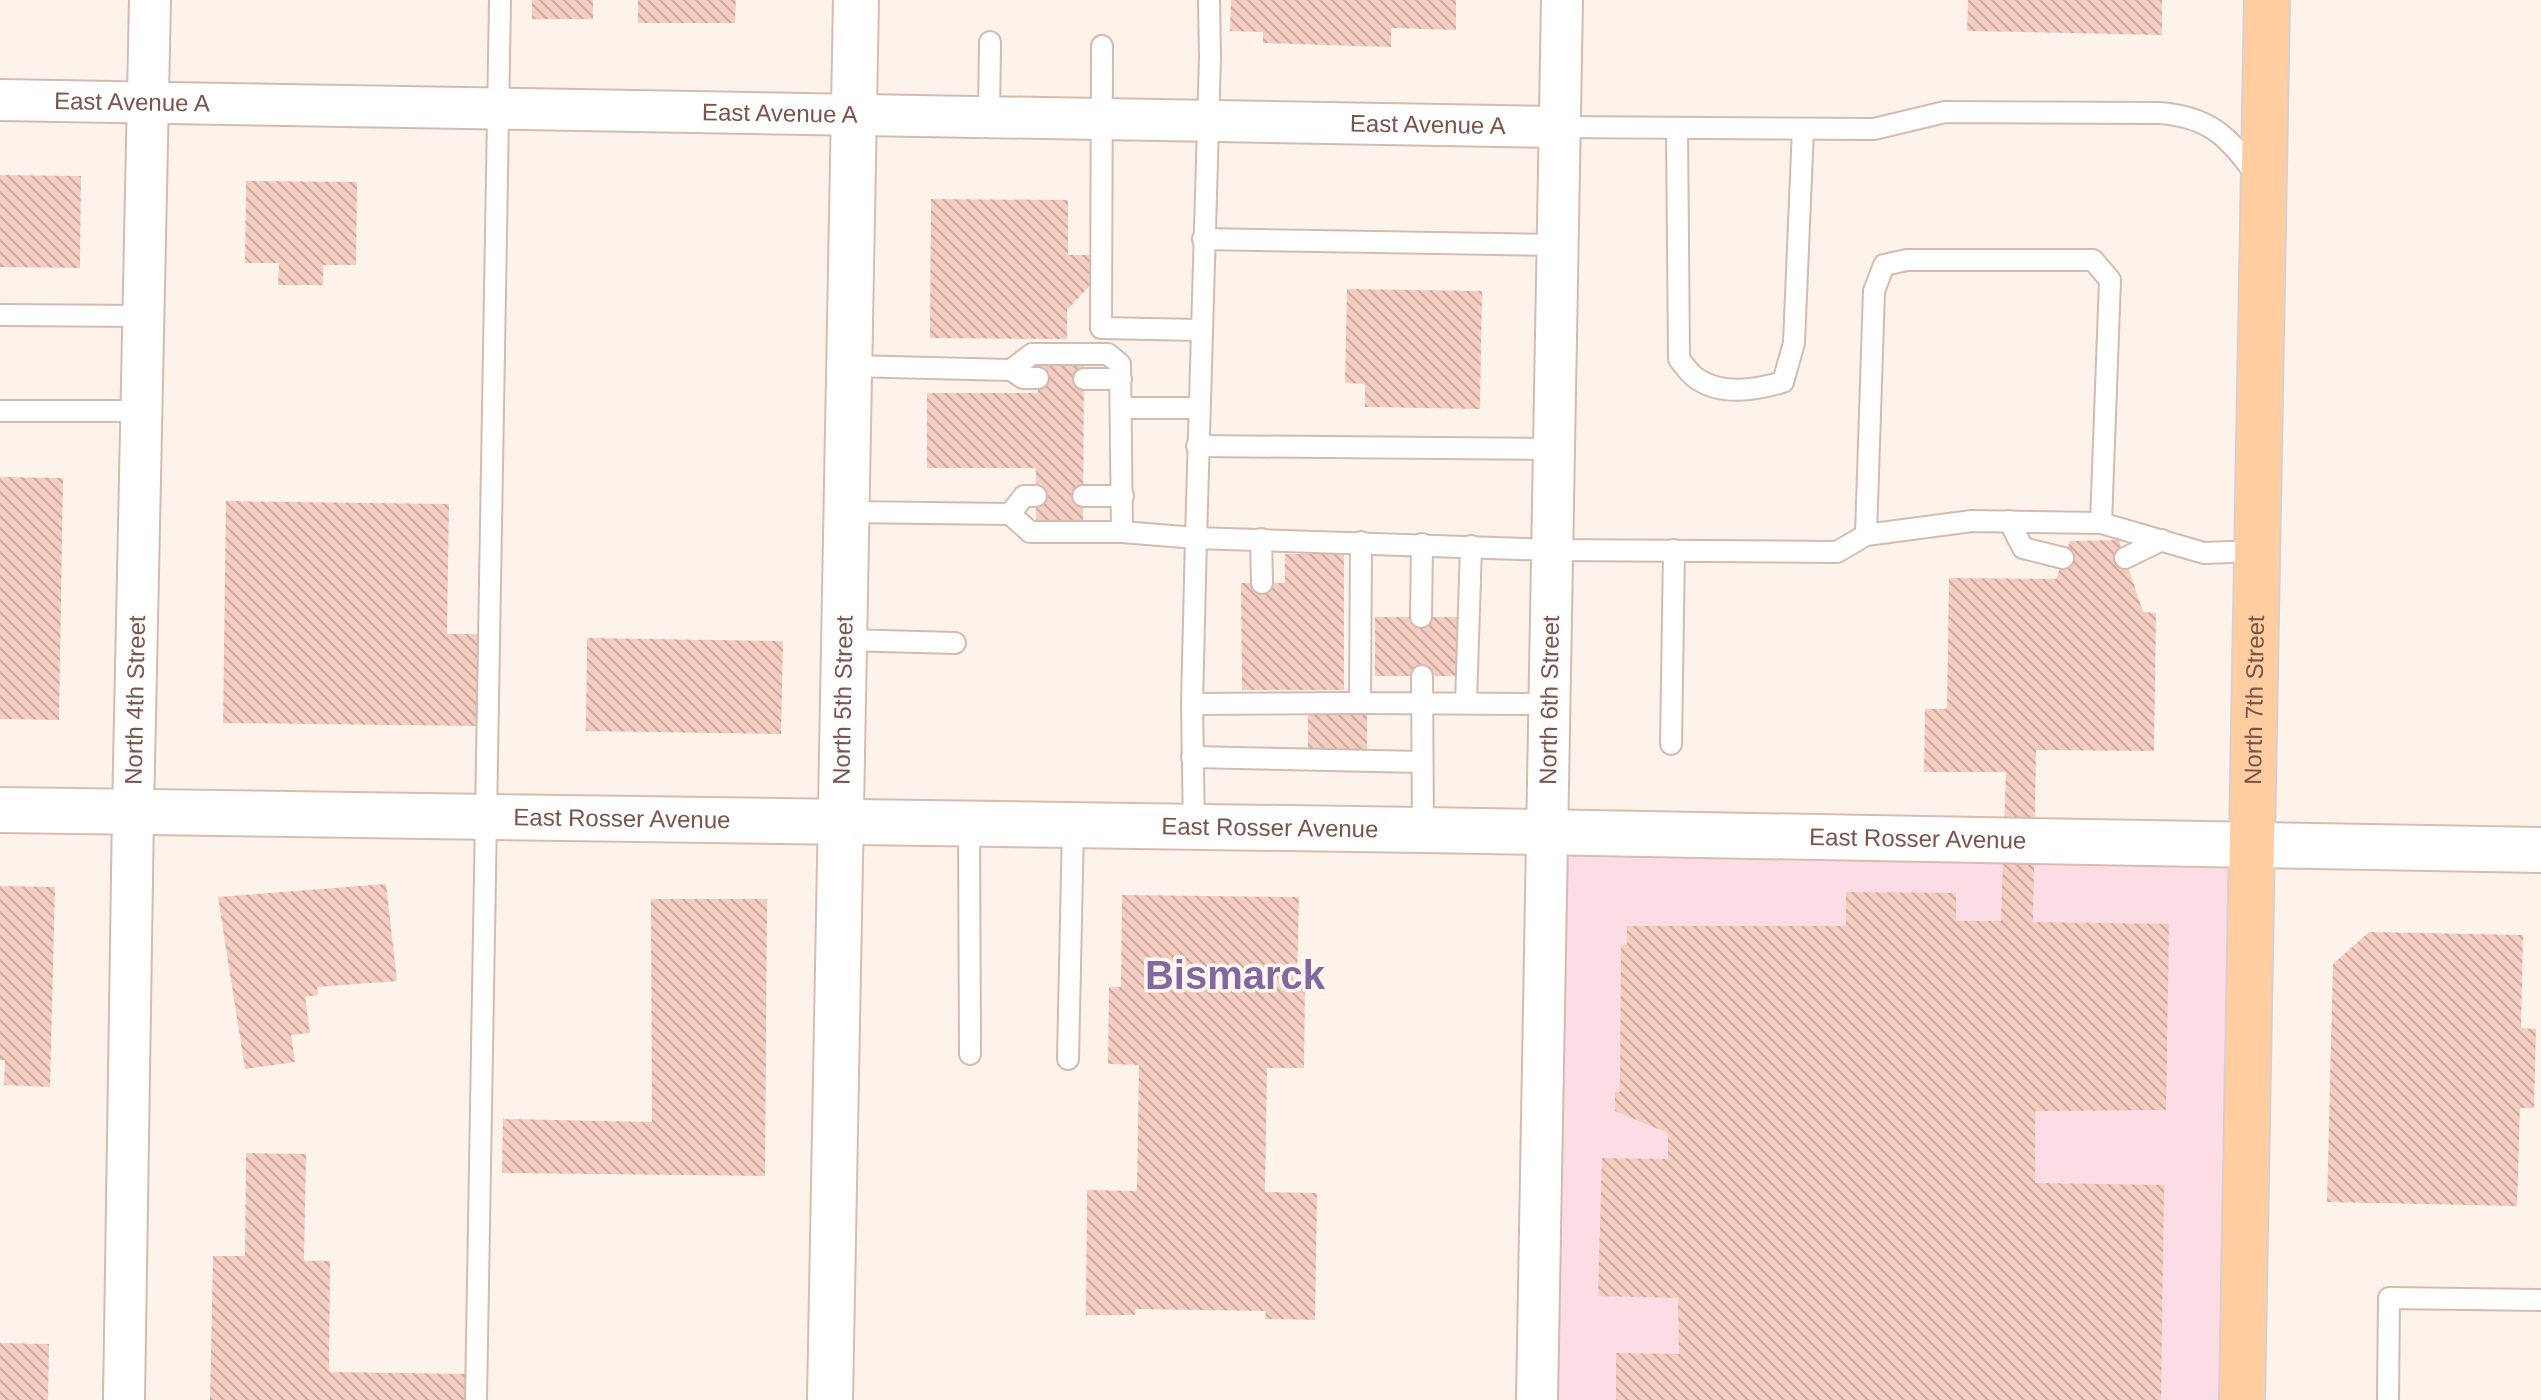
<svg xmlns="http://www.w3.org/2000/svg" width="2541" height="1400" font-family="Arial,sans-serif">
  <defs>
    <pattern id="building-back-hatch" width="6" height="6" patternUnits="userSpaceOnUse" patternTransform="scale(2)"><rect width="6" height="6" fill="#f5cdc0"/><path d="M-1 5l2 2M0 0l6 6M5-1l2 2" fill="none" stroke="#cba99e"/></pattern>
  </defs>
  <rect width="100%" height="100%" fill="#fef3ea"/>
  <polygon fill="#fcdde5" points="1547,832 2252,845 2242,1400 1537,1400"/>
  <g fill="url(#building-back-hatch)">
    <rect x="532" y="0" width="61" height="19"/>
    <polygon points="638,0 736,0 735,23 638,23"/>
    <polygon points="1231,0 1456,0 1456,30 1391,28 1391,47 1263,43 1263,32 1230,31"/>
    <polygon points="1968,0 2162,0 2162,35 1967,31"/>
    <polygon points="0,175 81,176 80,268 0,267"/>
    <polygon points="246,181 357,182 356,265 323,265 323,285 278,285 279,263 245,263"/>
    <polygon points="931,199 1068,200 1068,255 1097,255 1095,280 1067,310 1067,339 930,338"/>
    <polygon points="1347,289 1482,291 1480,409 1365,407 1365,384 1345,383"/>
    <polygon points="1038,366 1084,366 1083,520 1036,520 1036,468 927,468 927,393 1038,393"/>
    <polygon points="0,477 63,478 59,720 0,719"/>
    <polygon points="226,501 449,504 447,634 482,634 481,726 223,723"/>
    <polygon points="2119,540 2143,612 2156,613 2154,751 2036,750 2033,922 2169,924 2166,1110 2035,1111 2035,1183 2164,1185 2161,1400 1616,1400 1616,1353 1679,1354 1678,1298 1598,1296 1602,1158 1668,1159 1668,1133 1615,1111 1615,1092 1620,1092 1621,945 1627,945 1627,926 1846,926 1846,892 1956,893 1956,921 2001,921 2006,772 1924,772 1925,709 1947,709 1949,578 2056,579 2070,541"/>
    <polygon points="1285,554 1344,554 1344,690 1242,690 1241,583 1285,583"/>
    <rect x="1375" y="617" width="85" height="59"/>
    <polygon points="587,638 783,641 781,734 586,731"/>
    <rect x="1308" y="710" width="59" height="42"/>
    <polygon points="386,884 397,981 317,987 318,995 305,997 310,1033 291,1035 295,1062 245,1069 218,897"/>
    <polygon points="0,886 55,887 50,1087 4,1085 5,1060 0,1060"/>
    <polygon points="1122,895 1299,897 1297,987 1305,987 1304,1068 1267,1068 1265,1192 1317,1193 1315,1320 1265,1319 1266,1311 1135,1309 1135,1315 1086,1315 1087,1190 1137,1191 1139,1065 1108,1064 1109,987 1121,987"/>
    <polygon points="651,899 767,899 765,1176 502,1173 503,1119 652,1122"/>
    <polygon points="2369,932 2523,935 2521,1028 2536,1029 2534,1108 2520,1108 2517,1206 2327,1202 2333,964"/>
    <polygon points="246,1153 306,1154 304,1261 330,1261 329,1372 471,1374 470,1400 210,1400 213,1256 245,1256"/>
    <polygon points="0,1343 49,1344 48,1400 0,1400"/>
  </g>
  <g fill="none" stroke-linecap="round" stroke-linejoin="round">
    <g stroke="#d4bbb1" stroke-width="24">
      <g id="lane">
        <polyline points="1102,46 1101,328 1200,330"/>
        <polyline points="989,116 990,42"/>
        <path d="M1559,127L1874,129L1945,112L2160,113C2210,117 2229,137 2257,176"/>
        <path d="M1677,128L1679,359C1684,365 1689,373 1696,378C1721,396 1755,390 1783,382L1794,343L1803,129"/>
        <polyline points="1203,239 1557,245"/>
        <polyline points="0,315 144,316"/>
        <polyline points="1011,370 1023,378 1038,378"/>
        <polyline points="1084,379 1121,379"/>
        <polyline points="1122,408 1198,408"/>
        <polyline points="0,411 141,411"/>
        <polyline points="1197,446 1554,449"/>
        <polyline points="1083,496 1123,496"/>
        <polyline points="847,512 1010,514 1030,532 1122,532 1120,364 1108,354 1032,354 1011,370 850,366"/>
        <polyline points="1010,514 1024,496 1036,496"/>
        <polyline points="2009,521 2023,548 2063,558"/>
        <polyline points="1122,532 1196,538 1210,57 1209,0"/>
        <polyline points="1866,535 1874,291 1884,265 1907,260 2093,260 2110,280 2101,523"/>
        <polyline points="1261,539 1262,583"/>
        <polyline points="1361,542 1360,703 1549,704"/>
        <polyline points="2125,558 2162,540"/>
        <polyline points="1421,617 1422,544"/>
        <polyline points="845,640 955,643"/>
        <polyline points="1422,676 1423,830"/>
        <polyline points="1466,703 1471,546"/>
        <polyline points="1192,704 1360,703"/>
        <polyline points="1671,744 1674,550"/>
        <polyline points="1192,757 1421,762"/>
        <polyline points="969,825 970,1054"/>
        <polyline points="1194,828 1192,704 1196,538 1552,550 1837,552 1866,535 1972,521 2101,523 2204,553 2257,551"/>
        <polyline points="1068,1059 1073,826"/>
        <polyline points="476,1400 500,0"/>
        <polyline points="2388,1400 2389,1298 2541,1300"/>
      </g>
    </g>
    <g stroke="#d4bbb1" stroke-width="44">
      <g id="street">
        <path id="s1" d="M0,100L1559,127"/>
        <path id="s2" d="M124,1400L133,812L150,0"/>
        <path id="s3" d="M1537,1400L1562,0"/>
      </g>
    </g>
    <g stroke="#d9bcb1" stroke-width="48">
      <g id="secondary">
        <path id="s4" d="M0,810L1423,830L2541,850"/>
        <path id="s5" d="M830,1400L856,0"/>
      </g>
    </g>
    <g stroke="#dacfcd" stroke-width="48">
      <g id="primary">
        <path id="s6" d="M2242,1400L2267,0"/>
      </g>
    </g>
    <use href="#lane" stroke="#fff" stroke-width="20"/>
    <use href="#street" stroke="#fff" stroke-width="40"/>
    <use href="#secondary" stroke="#fff" stroke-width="44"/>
    <use href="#primary" stroke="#ffcda0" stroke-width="44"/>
  </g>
  <g text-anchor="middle" stroke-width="7" stroke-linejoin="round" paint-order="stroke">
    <g font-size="24" fill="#7b544b" stroke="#fff8f2">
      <text dy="8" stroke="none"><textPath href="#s1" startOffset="132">East Avenue A</textPath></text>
      <text dy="8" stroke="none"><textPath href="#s1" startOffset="780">East Avenue A</textPath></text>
      <text dy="8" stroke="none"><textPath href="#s1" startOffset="1428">East Avenue A</textPath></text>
      <text dy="8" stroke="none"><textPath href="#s2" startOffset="700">North 4th Street</textPath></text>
      <text dy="8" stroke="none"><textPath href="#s5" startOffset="700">North 5th Street</textPath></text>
      <text dy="8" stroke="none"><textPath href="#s3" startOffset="700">North 6th Street</textPath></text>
      <text dy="8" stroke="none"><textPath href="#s6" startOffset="700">North 7th Street</textPath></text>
      <text dy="8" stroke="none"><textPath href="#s4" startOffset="622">East Rosser Avenue</textPath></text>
      <text dy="8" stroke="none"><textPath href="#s4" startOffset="1270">East Rosser Avenue</textPath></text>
      <text dy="8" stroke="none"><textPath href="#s4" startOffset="1918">East Rosser Avenue</textPath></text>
    </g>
    <g font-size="40" font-weight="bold" fill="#83679e" stroke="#fff8f2">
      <text x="1235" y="989">Bismarck</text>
    </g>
  </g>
</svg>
